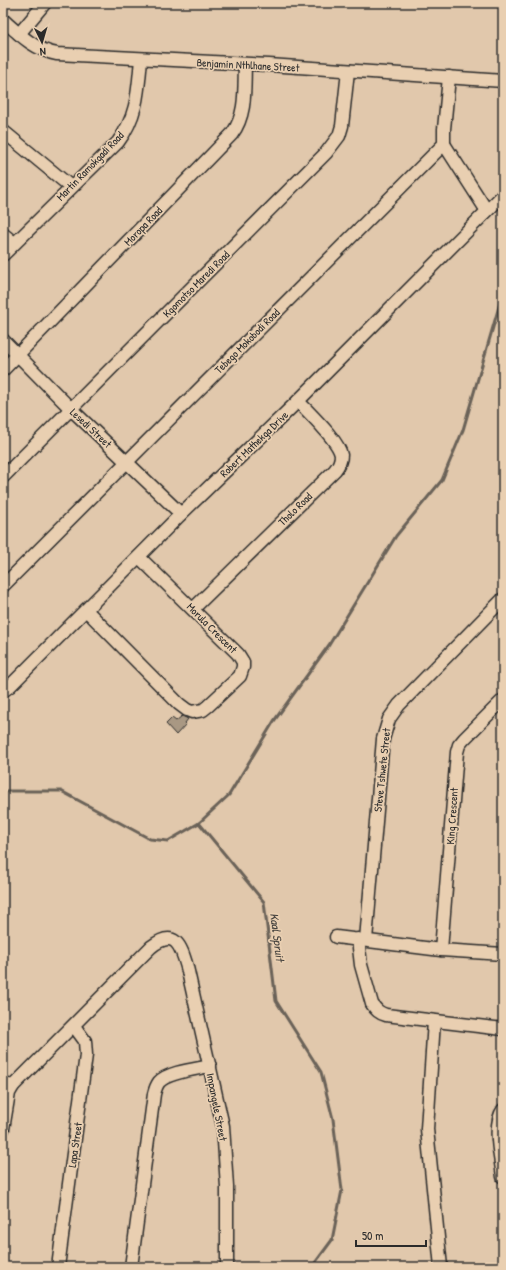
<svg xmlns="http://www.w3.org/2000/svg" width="506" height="1270" font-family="'Patrick Hand',sans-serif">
  <rect width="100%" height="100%" fill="#e1c8ac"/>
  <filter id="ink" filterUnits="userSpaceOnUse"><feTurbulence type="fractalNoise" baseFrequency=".025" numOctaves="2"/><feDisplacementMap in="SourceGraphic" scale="8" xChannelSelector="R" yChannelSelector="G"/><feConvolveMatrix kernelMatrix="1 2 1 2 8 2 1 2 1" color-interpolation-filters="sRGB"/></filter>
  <g filter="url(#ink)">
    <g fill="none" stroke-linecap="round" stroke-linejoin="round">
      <g stroke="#6a6258" stroke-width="3">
        <polyline points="3,791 61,791 150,839 168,841 199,823 264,902 276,1001 321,1072 333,1119 342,1190 332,1240 312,1267"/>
        <polyline points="199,823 229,795 274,721 329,645 396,536 442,480 463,430 500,303 503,301"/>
      </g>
    </g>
    <polygon fill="#a99883" stroke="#2b2b2b" points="182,716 188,719 185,723 186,724 176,735 166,724 172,718 176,721"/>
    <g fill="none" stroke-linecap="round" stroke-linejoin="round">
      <g stroke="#2b2b2b" stroke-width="15">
        <g id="minor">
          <path d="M3,20C19,34 35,50 57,54L269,65L503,81"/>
          <polyline points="19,34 45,3"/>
          <polyline points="3,131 71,187"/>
          <polyline points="444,144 487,211"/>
          <polyline points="3,234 14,243"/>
          <path d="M3,255L118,142C138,115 138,90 141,59"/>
          <polyline points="3,340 71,409 181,514"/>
          <path d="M3,370L232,134C247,114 244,88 245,64"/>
          <polyline points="3,477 326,153 339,136 342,126 348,71"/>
          <polyline points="3,586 444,144 444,129 449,77"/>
          <path d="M193,609L335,470C339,465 341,461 341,455C339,441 309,413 298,401"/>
          <polyline points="86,610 179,704 187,710 192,712 203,710 208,706 240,676 243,667 243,662 238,654 139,557"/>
          <polyline points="3,691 10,686 181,514 298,401 503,195"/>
          <polyline points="336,937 441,950 503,954"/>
          <path d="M358,939L361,965L372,1004C376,1010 379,1013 386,1015L503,1029"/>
          <polyline points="366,940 383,739 389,719 399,705 503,599"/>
          <polyline points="441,950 457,752 459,745 464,739 503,700"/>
          <polyline points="434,1021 427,1129 441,1267"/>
          <path d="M3,1084L13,1086L151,947C175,928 181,946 187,967L223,1126L227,1187V1267"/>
          <path d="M503,1110C492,1125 501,1159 503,1177"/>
          <polyline points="3,1129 9,1093 13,1086"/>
          <polyline points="58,1267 86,1055 85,1041 74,1026"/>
          <path d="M131,1267L154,1094C155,1090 156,1086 159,1082C168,1072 196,1069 210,1066"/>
        </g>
      </g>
      <use href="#minor" stroke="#e9cfb1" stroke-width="12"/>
    </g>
  </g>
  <g text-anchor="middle" stroke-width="3.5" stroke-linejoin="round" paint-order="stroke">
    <g font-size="11" fill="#2b2b2b" stroke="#e9cfb1">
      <text transform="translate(248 65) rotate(3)" y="4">Benjamin Nthlhane Street</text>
      <text transform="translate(90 166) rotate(-46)" y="4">Martin Ramokgadi Road</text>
      <text transform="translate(143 226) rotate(-46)" y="4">Moropa Road</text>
      <text transform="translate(196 284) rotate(-45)" y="4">Kgomotso Maredi Road</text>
      <text transform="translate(247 341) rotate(-45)" y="4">Tebego Mokobodi Road</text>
      <text transform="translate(91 428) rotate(43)" y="4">Lesedi Street</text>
      <text transform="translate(254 444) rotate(-44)" y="4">Robert Mathekga Drive</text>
      <text transform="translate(295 509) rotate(-44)" y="4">Tholo Road</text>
      <text transform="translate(212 628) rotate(45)" y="4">Morula Crescent</text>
      <text transform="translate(382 770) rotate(-84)" y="4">Steve Tshwete Street</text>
      <text transform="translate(452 816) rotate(-86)" y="4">King Crescent</text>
      <text transform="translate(217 1107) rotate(79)" y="4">Impangele Street</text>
      <text transform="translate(75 1145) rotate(-82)" y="4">Lapa Street</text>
    </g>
    <g font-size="12" font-style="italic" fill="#45423e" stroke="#e9cfb1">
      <text transform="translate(277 937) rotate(83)" y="4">Kaal Spruit</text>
    </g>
  </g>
  <rect width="506" height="1270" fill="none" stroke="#e9cfb1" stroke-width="16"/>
  <rect x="8" y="8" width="490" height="1254" fill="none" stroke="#2b2b2b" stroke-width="1.5" filter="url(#ink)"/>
  <g transform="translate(42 42) rotate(175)" stroke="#e9cfb1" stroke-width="3" paint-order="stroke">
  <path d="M0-3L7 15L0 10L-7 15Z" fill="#2b2b2b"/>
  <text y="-6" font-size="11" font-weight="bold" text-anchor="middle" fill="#2b2b2b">N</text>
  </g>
  <path d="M356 1240v6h70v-6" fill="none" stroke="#2b2b2b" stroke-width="2"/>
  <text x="362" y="1240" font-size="12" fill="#2b2b2b" stroke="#e9cfb1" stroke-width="3" paint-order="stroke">50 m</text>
</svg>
